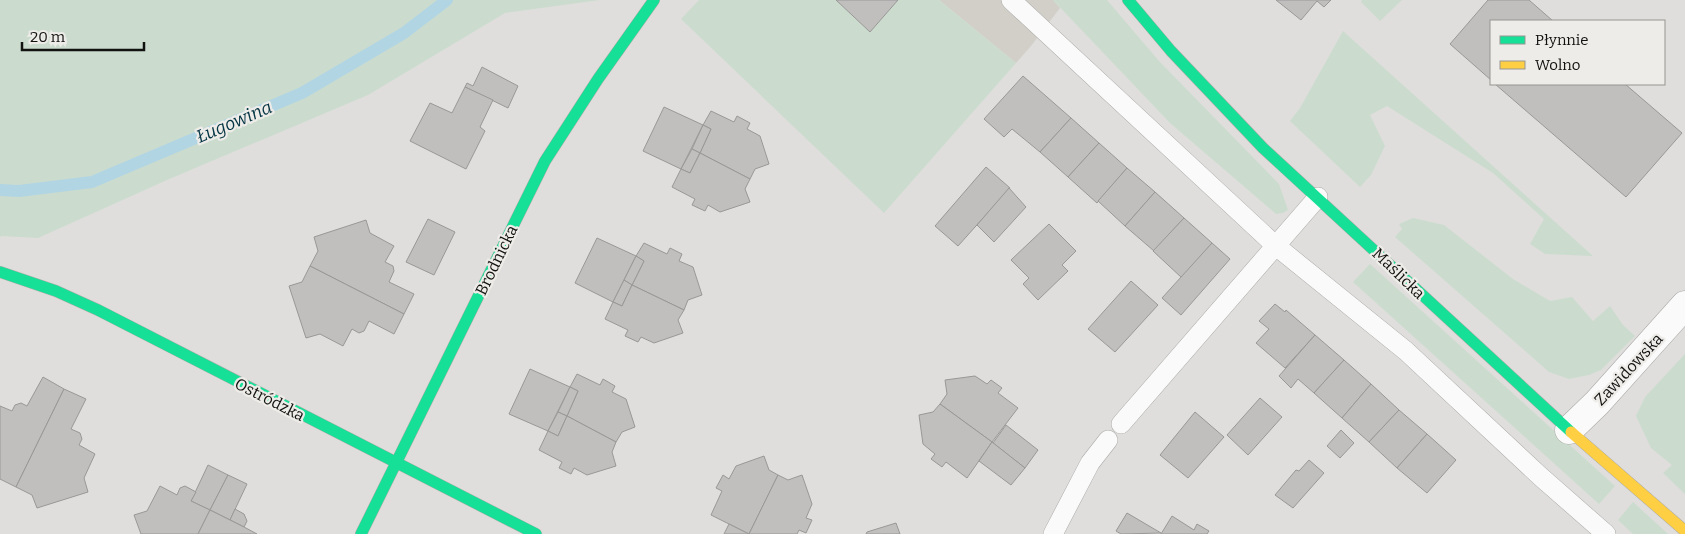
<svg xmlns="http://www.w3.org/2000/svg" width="1685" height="534" font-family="Bitter,serif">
  <rect width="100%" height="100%" fill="#dfdedc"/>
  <polygon fill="#d1cfc8" points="939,0 1053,0 1060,8 1031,46 1016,63"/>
  <g fill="#cbdcce">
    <polygon points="0,0 600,0 505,13 368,95 167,180 38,238 1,236 0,238"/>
    <polygon points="699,0 836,0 870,31 898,0 939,0 1016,63 884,213 681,19"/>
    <polygon points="1053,0 1107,0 1159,61 1279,184 1288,210 1283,213 1276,214 1170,123"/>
    <polygon points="1362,0 1402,0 1380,21 1361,2"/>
    <polygon points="1343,31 1593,256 1545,254 1530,244 1544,219 1493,173 1387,106 1370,115 1385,146 1371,175 1360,187 1290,121 1300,108"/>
    <polygon points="1413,218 1444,225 1513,279 1550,301 1572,297 1593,321 1610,306 1623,325 1635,336 1601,370 1589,375 1569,379 1549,372 1395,237 1402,229 1399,224"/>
    <polygon points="1370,264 1615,486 1599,504 1353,282"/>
    <polygon points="1685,354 1685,494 1663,473 1672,465 1651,448 1636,416 1645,397"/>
    <polygon points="1633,502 1668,534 1633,534 1618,520"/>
  </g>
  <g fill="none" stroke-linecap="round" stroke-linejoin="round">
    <polyline stroke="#b2d5e4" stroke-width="12" points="0,190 19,191 92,182 302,93 404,33 447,0"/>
  </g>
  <g fill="#c1bfbe" stroke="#999897">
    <polygon points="836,0 898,0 870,32"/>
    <polygon points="1276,0 1331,0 1324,7 1317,1 1301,20"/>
    <polygon points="1488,0 1529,0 1553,21 1491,21 1491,80 1450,44"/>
    <polygon points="482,67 518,86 508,108 465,87 467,83 473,86"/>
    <polygon points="1023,76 1071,118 1040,152 1012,129 1004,137 984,119"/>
    <polygon points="1495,84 1625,84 1682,133 1626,197"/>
    <polygon points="465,87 493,100 480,127 485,131 466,169 410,141 430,103 452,113"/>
    <polygon points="664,107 703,125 681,169 643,151"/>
    <polygon points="711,111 734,122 737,116 750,123 747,129 760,136 769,164 755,169 750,179 700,153 711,129 703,125"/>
    <polygon points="1071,118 1099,143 1068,177 1040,152"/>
    <polygon points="703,125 711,129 700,153 692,149"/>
    <polygon points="1099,143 1127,168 1097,203 1068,177"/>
    <polygon points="692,149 700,153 690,173 681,169"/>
    <polygon points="700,153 750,179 745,189 750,202 720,212 708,205 705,211 692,205 695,199 672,187 681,169 690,173"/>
    <polygon points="986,167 1010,188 958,246 935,226"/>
    <polygon points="1127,168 1155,192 1125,226 1098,201"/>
    <polygon points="1009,188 1026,207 994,242 977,225"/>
    <polygon points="1155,192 1184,218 1154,251 1125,226"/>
    <polygon points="1184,218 1212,243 1182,278 1153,251"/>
    <polygon points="428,219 455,232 434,275 406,262"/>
    <polygon points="366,220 370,233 394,246 385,262 393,266 394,271 389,282 414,294 404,314 310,266 318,251 314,237"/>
    <polygon points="1049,224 1076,251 1062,265 1068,271 1038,300 1023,284 1029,278 1011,260"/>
    <polygon points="597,238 636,256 613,302 575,283"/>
    <polygon points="644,243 667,254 670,248 682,254 679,261 693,267 702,295 688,300 684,310 632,285 644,261 636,256"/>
    <polygon points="1212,243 1230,259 1181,315 1162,298"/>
    <polygon points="636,256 644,261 632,285 624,280"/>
    <polygon points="310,266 404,314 394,334 369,321 364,331 359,333 352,329 343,346 320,334 306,338 289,286 302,282"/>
    <polygon points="624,280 632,285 622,306 613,302"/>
    <polygon points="1131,281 1158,305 1115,352 1088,329"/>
    <polygon points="632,285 684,310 678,320 683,333 654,343 641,337 638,342 625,336 628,330 605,319 613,302 622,306"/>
    <polygon points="1275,304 1285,312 1286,310 1315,335 1285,368 1256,343 1269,329 1259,321"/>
    <polygon points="1315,335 1344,360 1314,393 1298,379 1291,388 1279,376"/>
    <polygon points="1344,360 1371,384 1342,418 1314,393"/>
    <polygon points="530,369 570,387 548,431 509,414"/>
    <polygon points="577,374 600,385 603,379 615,386 612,392 626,399 635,427 622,432 616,442 567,416 578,391 570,387"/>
    <polygon points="975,376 987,384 991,380 1002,388 998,393 1018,408 992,442 940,404 947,394 945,380"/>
    <polygon points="43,377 64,389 16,487 0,479 0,406 12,411 15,405 21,403 27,406"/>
    <polygon points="1371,384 1399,410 1369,442 1342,418"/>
    <polygon points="570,387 578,391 567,416 558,412"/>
    <polygon points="64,389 86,399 71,429 80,433 82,439 79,445 95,454 84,478 88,492 37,508 32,495 16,487"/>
    <polygon points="1260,398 1282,417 1248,455 1227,435"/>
    <polygon points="940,404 992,442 967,478 946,462 942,467 931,459 935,454 923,444 919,415 933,412"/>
    <polygon points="1399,410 1427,434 1397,468 1369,442"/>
    <polygon points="558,412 567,416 558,436 548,431"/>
    <polygon points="1195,412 1224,437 1188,478 1160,455"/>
    <polygon points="567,416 616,442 612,452 616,466 587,475 574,468 571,474 559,468 562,462 539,450 548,431 558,436"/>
    <polygon points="1006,425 1038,450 1025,468 993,443"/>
    <polygon points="1341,430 1354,443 1340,458 1327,446"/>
    <polygon points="1427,434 1456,460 1427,493 1397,468"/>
    <polygon points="992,442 1025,468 1011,485 979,461"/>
    <polygon points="764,456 769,470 778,475 749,534 711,515 722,491 716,488 723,475 729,479 736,466"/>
    <polygon points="1309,460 1324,473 1293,508 1275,495 1296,470 1299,471"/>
    <polygon points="208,465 228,475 210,510 191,501"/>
    <polygon points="228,475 247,484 230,520 210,510"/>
    <polygon points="778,475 788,480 802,475 812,504 806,518 812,520 806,533 799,530 797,534 749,534"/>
    <polygon points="160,486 177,495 180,488 185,486 196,492 191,501 210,510 198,534 141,534 134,515 147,511"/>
    <polygon points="235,509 244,514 247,521 244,527 230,520"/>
    <polygon points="210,510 244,527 257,534 198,534"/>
    <polygon points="1127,513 1161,533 1121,534 1116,531"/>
    <polygon points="1172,516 1194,530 1197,524 1209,531 1207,534 1161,534"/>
    <polygon points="896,523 900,534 866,534 867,532"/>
    <polygon points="729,524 749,534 724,534"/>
  </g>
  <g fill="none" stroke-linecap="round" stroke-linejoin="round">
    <g stroke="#acaba9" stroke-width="20">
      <g id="lane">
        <polyline points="1011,0 1276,246 1406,351 1541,477 1606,534"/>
        <polyline points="1121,424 1318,197"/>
        <polyline points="1053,534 1090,463 1108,440"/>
      </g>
    </g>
    <g stroke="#acaba9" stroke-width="29">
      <polyline id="street" points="1569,430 1597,403 1685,305"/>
    </g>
    <g stroke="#acaba9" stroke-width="12">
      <g id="fast">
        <polyline points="1128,0 1171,51 1263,148 1571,432"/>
        <polyline points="0,272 56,291 98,310 536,534"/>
        <polyline points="361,534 545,161 598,79 654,0"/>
      </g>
    </g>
    <g stroke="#acaba9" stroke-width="12">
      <polyline id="slow" points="1571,432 1685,531"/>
    </g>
    <use href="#lane" stroke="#fafafa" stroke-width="19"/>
    <use href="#street" stroke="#fafafa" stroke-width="28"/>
    <use href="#fast" stroke="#16e098" stroke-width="11"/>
    <use href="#slow" stroke="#ffcf43" stroke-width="11"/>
  </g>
  <g text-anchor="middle" stroke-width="4.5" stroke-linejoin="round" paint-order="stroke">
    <g font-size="16" fill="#121211" stroke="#eeece8">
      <text transform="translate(496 260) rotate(-64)" y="6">Brodnicka</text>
      <text transform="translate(1399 273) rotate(44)" y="6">Maślicka</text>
      <text transform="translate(1628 369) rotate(-47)" y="6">Zawidowska</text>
      <text transform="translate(270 399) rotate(27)" y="6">Ostródzka</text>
    </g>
    <g font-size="18" font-style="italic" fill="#063545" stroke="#eeece8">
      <text transform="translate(234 122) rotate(-23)" y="6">Ługowina</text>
    </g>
  </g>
  <rect x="1490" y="20" width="175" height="65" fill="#eeece8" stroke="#969592"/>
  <rect x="1500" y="36" width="25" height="8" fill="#16e098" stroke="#969592"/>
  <text x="1535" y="45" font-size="15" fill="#121211">Płynnie</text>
  <rect x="1500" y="61" width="25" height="8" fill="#ffcf43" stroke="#969592"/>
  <text x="1535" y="70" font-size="15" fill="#121211">Wolno</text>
  <path d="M22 42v8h122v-8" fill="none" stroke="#121211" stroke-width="2.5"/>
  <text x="30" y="42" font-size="15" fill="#121211" stroke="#eeece8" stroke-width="4" paint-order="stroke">20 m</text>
</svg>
